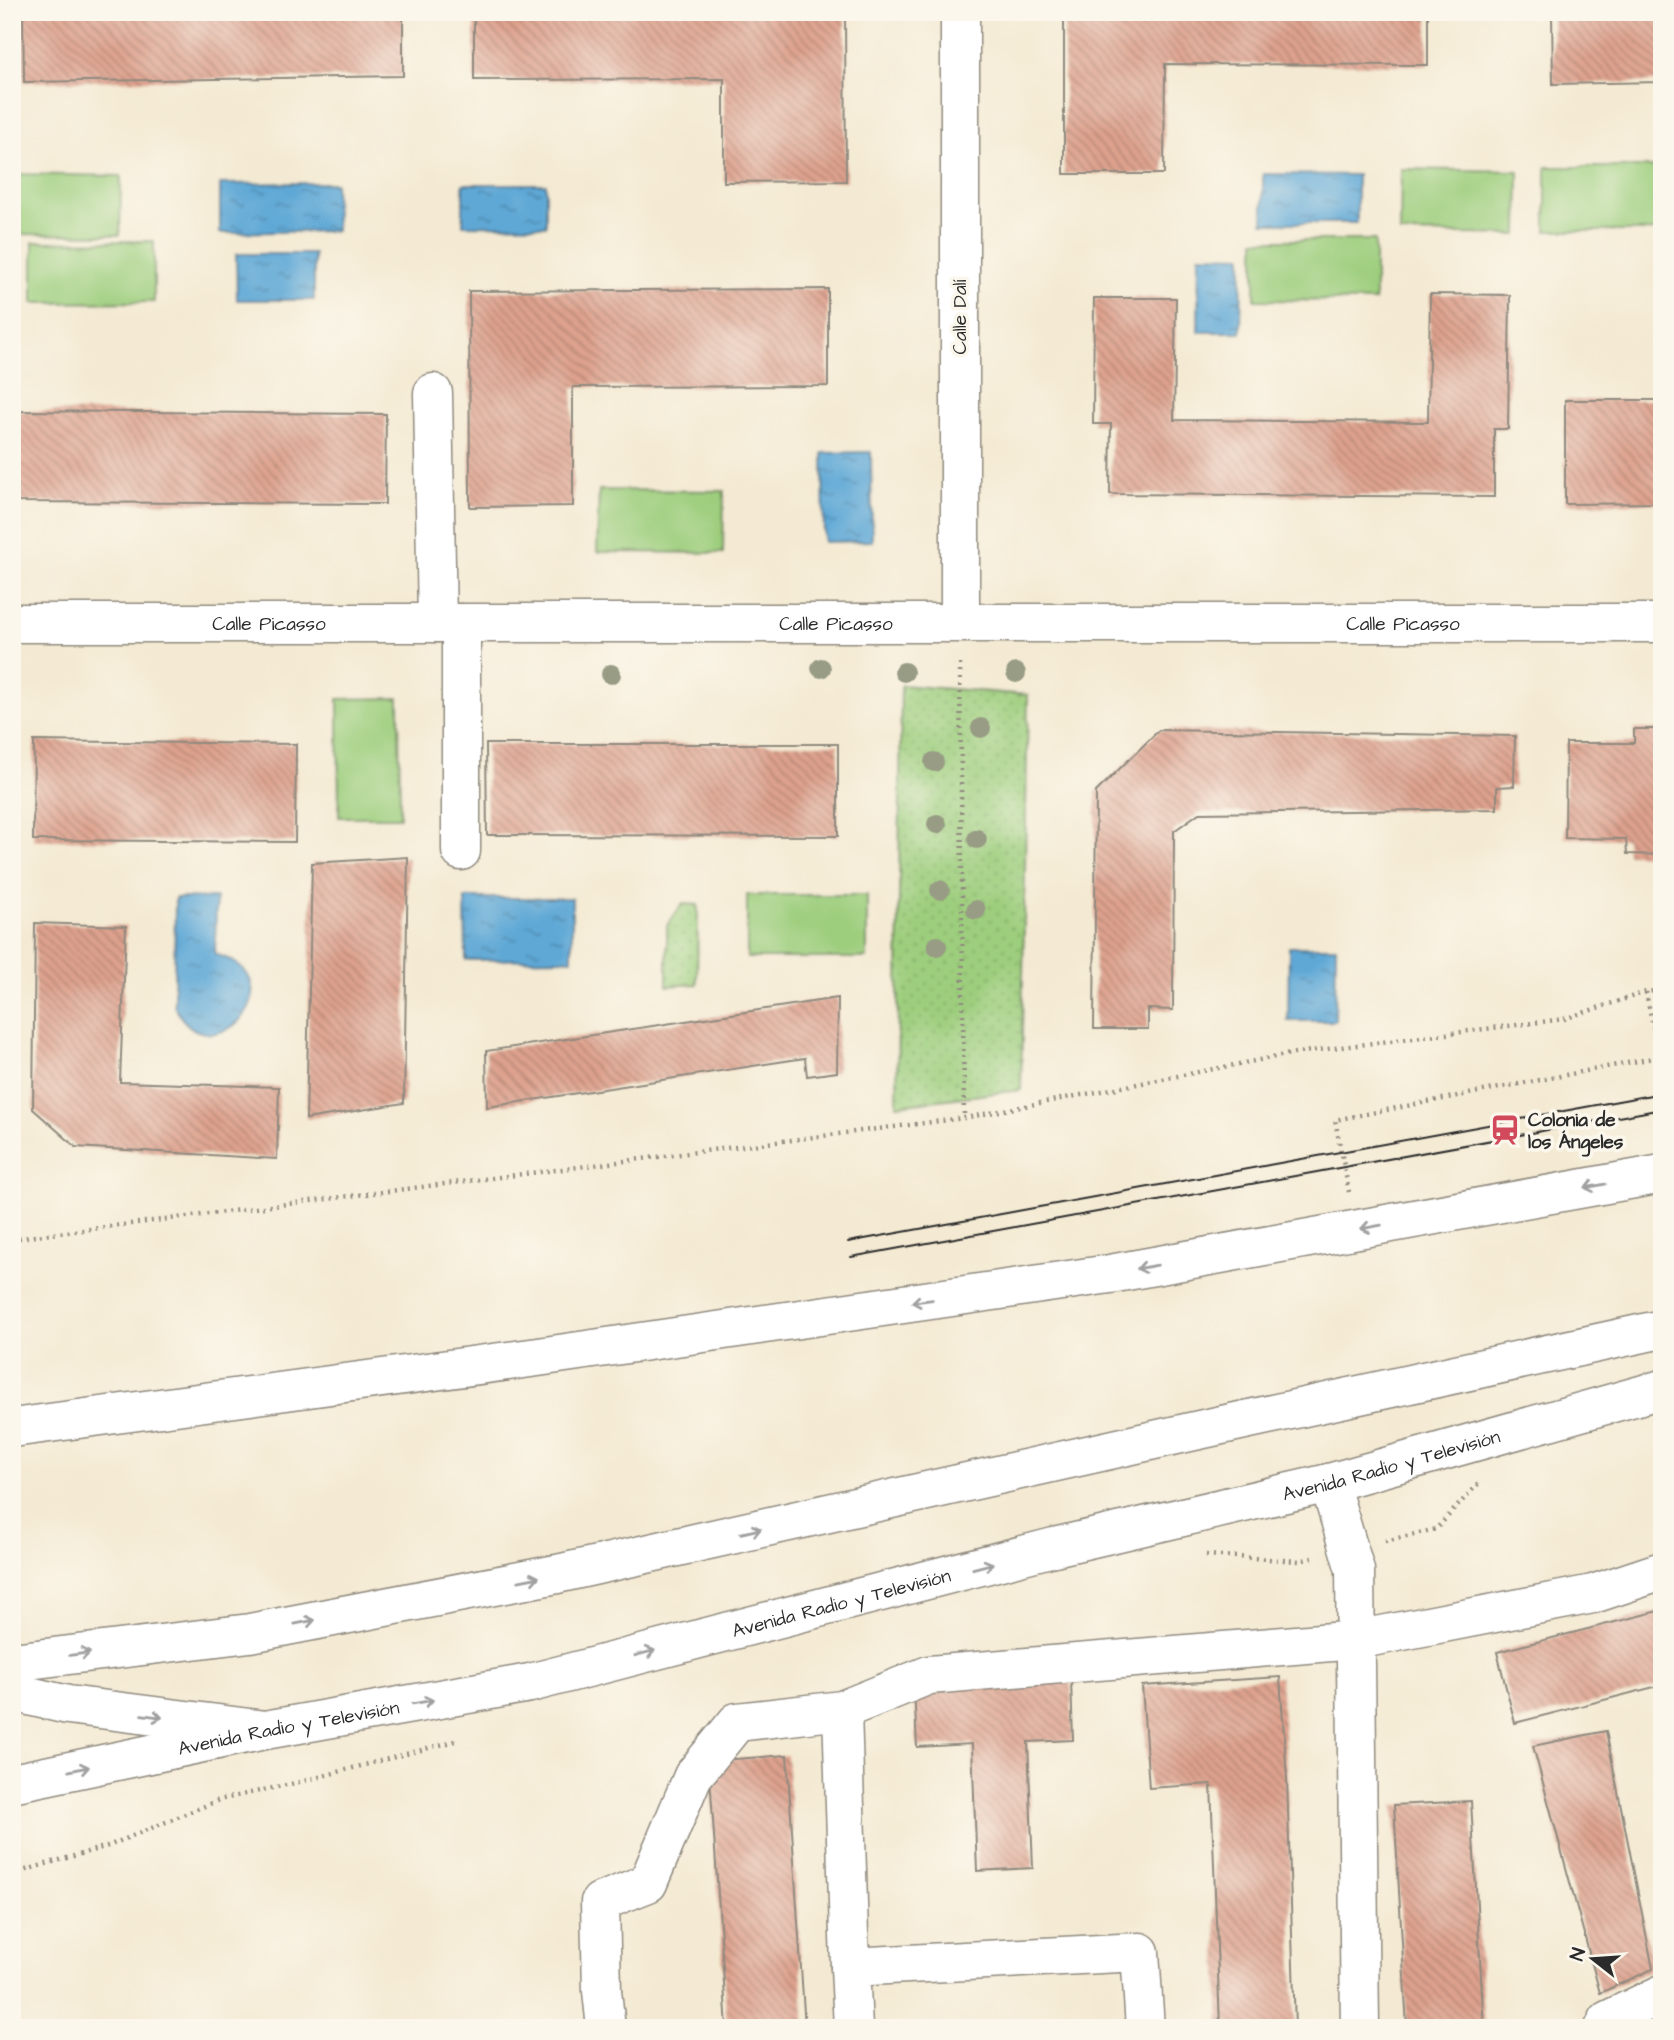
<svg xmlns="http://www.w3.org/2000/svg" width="1674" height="2040" font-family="'Architects Daughter',sans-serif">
  <defs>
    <pattern id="park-dots" width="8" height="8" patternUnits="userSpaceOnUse" patternTransform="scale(1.75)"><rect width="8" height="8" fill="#9dce7d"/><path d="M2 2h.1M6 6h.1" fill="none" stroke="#87b16c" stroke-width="1.8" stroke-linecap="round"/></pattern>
    <pattern id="water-ripples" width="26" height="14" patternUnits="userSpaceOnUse" patternTransform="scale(1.75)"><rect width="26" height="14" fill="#5ea8d6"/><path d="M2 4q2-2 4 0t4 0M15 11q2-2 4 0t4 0" fill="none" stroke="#4e89ae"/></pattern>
    <pattern id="building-back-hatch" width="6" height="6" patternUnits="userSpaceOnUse" patternTransform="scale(1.75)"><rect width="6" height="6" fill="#dea28e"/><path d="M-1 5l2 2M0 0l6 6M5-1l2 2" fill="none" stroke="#b48474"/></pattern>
  </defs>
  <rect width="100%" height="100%" fill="#fbf7ec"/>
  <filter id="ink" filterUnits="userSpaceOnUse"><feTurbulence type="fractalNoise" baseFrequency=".0143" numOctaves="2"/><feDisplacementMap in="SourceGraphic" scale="14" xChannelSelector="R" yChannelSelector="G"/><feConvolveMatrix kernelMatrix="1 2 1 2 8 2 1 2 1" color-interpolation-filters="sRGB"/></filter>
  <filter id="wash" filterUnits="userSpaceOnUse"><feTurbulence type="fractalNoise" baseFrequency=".00686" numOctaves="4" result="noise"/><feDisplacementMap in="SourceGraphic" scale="28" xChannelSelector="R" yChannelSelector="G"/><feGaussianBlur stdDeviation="1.57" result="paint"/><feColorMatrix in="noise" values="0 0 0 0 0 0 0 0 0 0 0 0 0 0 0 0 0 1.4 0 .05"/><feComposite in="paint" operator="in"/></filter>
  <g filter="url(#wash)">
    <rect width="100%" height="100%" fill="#f4ead3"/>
    <g fill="#9dce7d" stroke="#647c54" stroke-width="2">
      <rect x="1546" y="167" width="116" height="64"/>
      <polygon points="1401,169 1519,171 1518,235 1400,233"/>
      <polygon points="12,174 121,176 120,235 12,234"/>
      <polygon points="1255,240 1375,240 1375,301 1255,300"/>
      <polygon points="154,241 154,302 33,303 33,242"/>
      <polygon points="599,490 724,491 723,553 597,552"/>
      <polygon points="399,698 400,817 339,817 338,699"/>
      <rect x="747" y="895" width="120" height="63"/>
    </g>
    <g fill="url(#park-dots)" stroke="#647c54" stroke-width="2">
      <polygon points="901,685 1028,695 1021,1090 897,1105"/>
      <polygon points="682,904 698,905 697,984 667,986 667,926"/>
    </g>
    <g fill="url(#water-ripples)" stroke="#446a80" stroke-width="2">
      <polygon points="1263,174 1357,175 1357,223 1263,223"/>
      <polygon points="335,183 336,231 220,233 220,184"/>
      <polygon points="463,184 546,184 546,226 463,225"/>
      <polygon points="236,254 314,254 314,300 237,300"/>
      <polygon points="1199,255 1242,256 1241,332 1198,332"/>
      <polygon points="871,452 872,541 824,542 823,453"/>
      <path d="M175,898H216L215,954C305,981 209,1082 174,1005Z"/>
      <polygon points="465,898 572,898 572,959 466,960"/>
      <polygon points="1289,947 1336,947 1335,1021 1288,1021"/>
    </g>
    <g id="blocks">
      <g fill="url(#building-back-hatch)">
        <polygon points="23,12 403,12 403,76 24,82"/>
        <polygon points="474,12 845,12 846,181 724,182 724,79 474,80"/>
        <polygon points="1064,12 1428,12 1428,65 1165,64 1164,174 1064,174"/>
        <polygon points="1552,12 1662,12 1662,82 1553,84"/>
        <polygon points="828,289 828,386 573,387 573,506 470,507 469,291"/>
        <polygon points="1430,294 1510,295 1508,429 1494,429 1494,497 1110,494 1111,424 1093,424 1094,298 1176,298 1174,420 1428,422"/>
        <polygon points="1565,400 1662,400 1662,503 1565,504"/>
        <polygon points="12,411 386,414 385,504 12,502"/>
        <polygon points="1634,729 1662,729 1662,855 1627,854 1626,839 1565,838 1566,743 1634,743"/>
        <polygon points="1159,730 1515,736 1514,786 1497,787 1497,809 1199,813 1174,831 1173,1010 1148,1009 1148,1029 1094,1029 1096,792"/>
        <polygon points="34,741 296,744 295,842 33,840"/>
        <polygon points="486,744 838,744 838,836 487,835"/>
        <polygon points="408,857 404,1103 306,1119 312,863"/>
        <polygon points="35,923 126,926 120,1082 279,1087 277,1159 76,1147 33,1109"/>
        <polygon points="838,998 837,1072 807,1076 805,1058 487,1107 486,1051"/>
        <polygon points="1662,1610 1662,1685 1515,1723 1497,1652"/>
        <polygon points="1280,1677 1287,1779 1295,2028 1220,2028 1211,1784 1149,1788 1142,1686"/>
        <polygon points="1071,1680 1073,1740 1028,1742 1033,1868 977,1871 972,1744 917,1747 914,1687"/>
        <polygon points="1606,1731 1653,1969 1600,1993 1533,1746"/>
        <polygon points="787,1755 805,2028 727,2028 709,1761"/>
        <polygon points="1471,1801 1484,2028 1407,2028 1394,1805"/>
      </g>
    </g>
  </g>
  <g filter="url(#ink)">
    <use href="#blocks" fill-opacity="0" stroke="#908a7f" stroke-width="2"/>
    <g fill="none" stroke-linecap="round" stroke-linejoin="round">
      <g stroke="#908a7f" stroke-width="41">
        <g id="minor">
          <polyline points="433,393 437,623"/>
          <polyline points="960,622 960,12"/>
          <path id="s1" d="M12,623H1662"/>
          <polyline points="461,623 461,851"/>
          <polyline points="1329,1483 1355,1570 1360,2028"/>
          <polyline points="842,1710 929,1675 1356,1640 1593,1594 1662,1571"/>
          <path id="s2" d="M12,1783L265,1730L530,1683L1054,1547L1329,1483L1662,1389"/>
          <polyline points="606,2028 602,1991 600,1902 648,1883 693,1776 737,1722 842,1710 850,1967"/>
          <polyline points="853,2028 850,1967 1140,1952 1145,2028"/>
          <polyline points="1604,2028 1608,2020 1662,1994"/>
        </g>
      </g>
      <g stroke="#908a7f" stroke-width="41">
        <g id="highway">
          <polyline points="12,1428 538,1357 1110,1274 1662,1174"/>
          <polyline points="12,1662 250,1633 557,1574 1199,1430 1662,1329"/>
          <polyline points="12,1692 68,1705 265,1730"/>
        </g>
      </g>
      <g stroke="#908a7f" stroke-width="4.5" stroke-dasharray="2 5" stroke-linecap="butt">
        <polyline points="960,664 964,1118"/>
        <polyline points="1646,992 1662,1071"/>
        <polyline points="1349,1192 1335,1120 1658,1057"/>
        <polyline points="12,1239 964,1118 1295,1053 1564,1019 1646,992 1662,990"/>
        <polyline points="1385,1541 1436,1529 1478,1484"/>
        <polyline points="1206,1555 1299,1561 1312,1558"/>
        <polyline points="12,1874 108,1846 219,1800 304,1781 459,1740"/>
      </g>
      <use href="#minor" stroke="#fff" stroke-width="38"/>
      <use href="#highway" stroke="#fff" stroke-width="38"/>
      <g stroke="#2b2b2b" stroke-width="2">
        <polyline points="848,1242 1662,1093"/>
        <polyline points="851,1257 1662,1109"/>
      </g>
    </g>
    <g fill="#989c84">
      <circle cx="821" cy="668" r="10"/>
      <circle cx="904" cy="672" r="10"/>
      <circle cx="1016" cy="673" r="10"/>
      <circle cx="611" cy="674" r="10"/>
      <circle cx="981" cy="728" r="10"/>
      <circle cx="934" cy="762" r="10"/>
      <circle cx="937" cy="824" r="10"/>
      <circle cx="977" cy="839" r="10"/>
      <circle cx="940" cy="890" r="10"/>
      <circle cx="976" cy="910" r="10"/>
      <circle cx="937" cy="946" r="10"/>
    </g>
    <defs><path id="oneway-shaft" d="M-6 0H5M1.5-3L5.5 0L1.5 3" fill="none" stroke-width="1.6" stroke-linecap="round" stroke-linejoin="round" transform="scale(1.75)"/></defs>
    <g stroke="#a0a0a0">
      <use href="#oneway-shaft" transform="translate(1595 1186) rotate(170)"/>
      <use href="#oneway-shaft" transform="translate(1371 1227) rotate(170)"/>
      <use href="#oneway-shaft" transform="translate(1147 1267) rotate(170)"/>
      <use href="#oneway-shaft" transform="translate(922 1301) rotate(172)"/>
      <use href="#oneway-shaft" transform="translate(751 1531) rotate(-13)"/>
      <use href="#oneway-shaft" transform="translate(983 1566) rotate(-15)"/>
      <use href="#oneway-shaft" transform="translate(529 1579) rotate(-11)"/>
      <use href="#oneway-shaft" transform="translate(305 1622) rotate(-11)"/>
      <use href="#oneway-shaft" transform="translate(645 1653) rotate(-15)"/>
      <use href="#oneway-shaft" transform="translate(80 1654) rotate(-7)"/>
      <use href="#oneway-shaft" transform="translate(423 1702) rotate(-10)"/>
      <use href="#oneway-shaft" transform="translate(152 1716) rotate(7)"/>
      <use href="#oneway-shaft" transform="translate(79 1769) rotate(-12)"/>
    </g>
  </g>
  <defs>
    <g id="station-bare" transform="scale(2.415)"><path d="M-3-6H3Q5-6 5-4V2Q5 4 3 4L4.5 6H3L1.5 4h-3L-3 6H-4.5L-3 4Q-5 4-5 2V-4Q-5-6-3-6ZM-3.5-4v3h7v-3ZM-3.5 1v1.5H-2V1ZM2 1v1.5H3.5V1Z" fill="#d1495b" stroke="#fbf7ec" stroke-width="2.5" paint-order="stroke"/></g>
  </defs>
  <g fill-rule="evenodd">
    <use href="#station-bare" x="1505" y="1130"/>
  </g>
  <g text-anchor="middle" stroke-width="7" stroke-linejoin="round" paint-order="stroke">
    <g font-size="19" fill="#2b2b2b" stroke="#fbf7ec">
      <text transform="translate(959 317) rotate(-90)" y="7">Calle Dalí</text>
      <text dy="7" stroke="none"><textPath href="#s1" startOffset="824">Calle Picasso</textPath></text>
      <text dy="7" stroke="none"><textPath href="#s1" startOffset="257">Calle Picasso</textPath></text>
      <text dy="7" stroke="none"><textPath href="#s1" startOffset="1391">Calle Picasso</textPath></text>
      <text dy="7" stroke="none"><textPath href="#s2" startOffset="1416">Avenida Radio y Televisión</textPath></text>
      <text dy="7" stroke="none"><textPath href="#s2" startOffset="849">Avenida Radio y Televisión</textPath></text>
      <text dy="7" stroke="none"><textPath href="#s2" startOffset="282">Avenida Radio y Televisión</textPath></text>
    </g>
    <g font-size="19" font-weight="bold" fill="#2b2b2b" stroke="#fbf7ec" text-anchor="start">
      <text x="1528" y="1126">Colonia de<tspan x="1528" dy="22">los Ángeles</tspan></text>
    </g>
  </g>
  <rect width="1674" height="2040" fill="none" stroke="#fbf7ec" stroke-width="42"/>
  <g transform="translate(1593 1959) rotate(287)" stroke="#fbf7ec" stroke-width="5" paint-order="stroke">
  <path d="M0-5L12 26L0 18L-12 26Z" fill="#2b2b2b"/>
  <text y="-10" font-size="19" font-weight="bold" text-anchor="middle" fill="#2b2b2b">N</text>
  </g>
</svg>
